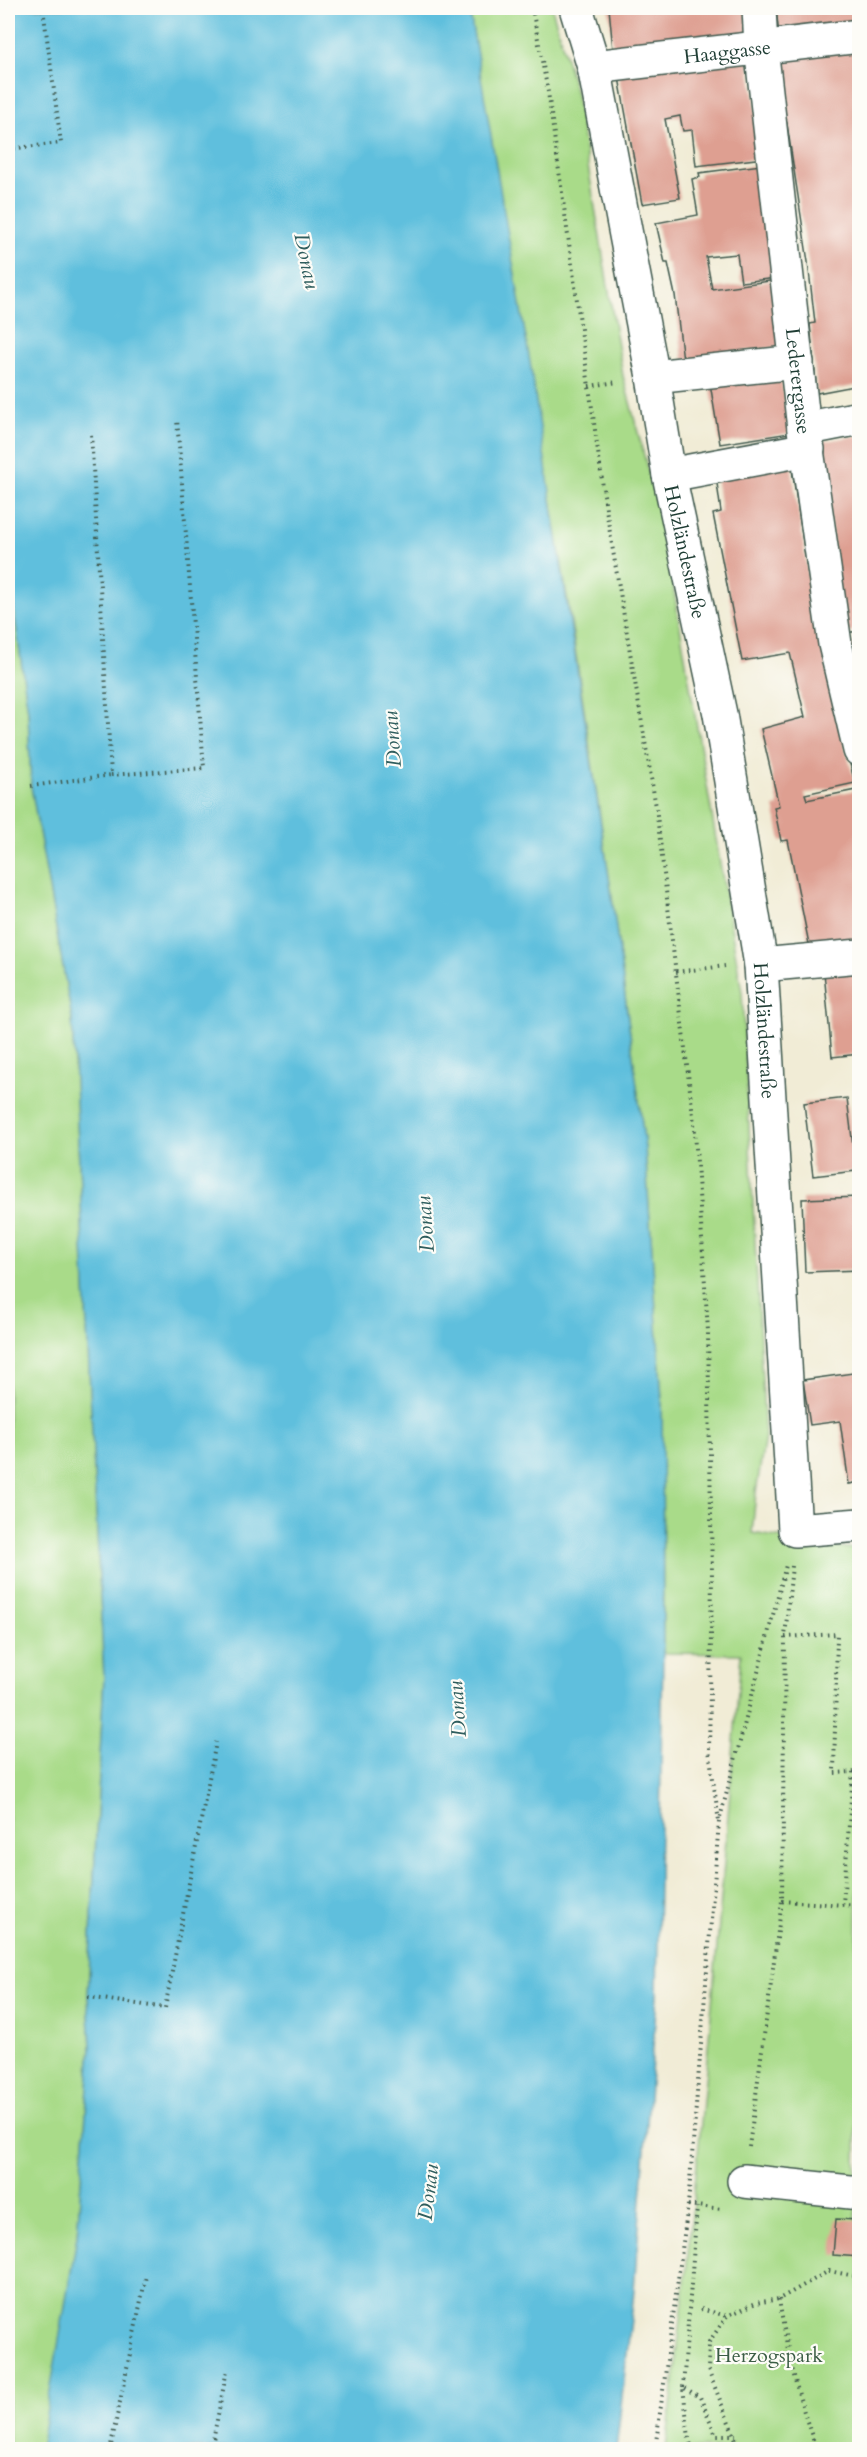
<svg xmlns="http://www.w3.org/2000/svg" width="867" height="2457" font-family="Cardo,serif">
  <rect width="100%" height="100%" fill="#fdfcf7"/>
  <filter id="ink" filterUnits="userSpaceOnUse"><feTurbulence type="fractalNoise" baseFrequency=".0167" numOctaves="2"/><feDisplacementMap in="SourceGraphic" scale="12" xChannelSelector="R" yChannelSelector="G"/><feConvolveMatrix kernelMatrix="1 2 1 2 8 2 1 2 1" color-interpolation-filters="sRGB"/></filter>
  <filter id="wash" filterUnits="userSpaceOnUse"><feTurbulence type="fractalNoise" baseFrequency=".008" numOctaves="4" result="noise"/><feDisplacementMap in="SourceGraphic" scale="24" xChannelSelector="R" yChannelSelector="G"/><feGaussianBlur stdDeviation="1.35" result="paint"/><feColorMatrix in="noise" values="0 0 0 0 0 0 0 0 0 0 0 0 0 0 0 0 0 1.4 0 .05"/><feComposite in="paint" operator="in"/></filter>
  <g filter="url(#wash)">
    <rect width="100%" height="100%" fill="#f1ecd6"/>
    <g fill="#a9db89" stroke="#648c5e" stroke-width="1.5">
      <path d="M469,8H552L576,94L623,376L663,527L742,992L765,1437L756,1492L752,1533L859,1550L856,2218L860,2219L859,2449H666C698,2185 720,1920 741,1654L663,1653L662,1400L645,1147L611,890L570,614Z"/>
      <polygon points="8,566 28,711 31,786 72,1018 104,1677 88,1997 91,2046 77,2237 46,2450 8,2449"/>
    </g>
    <polygon fill="#5fbfdd" stroke="#3f7e88" stroke-width="1.5" points="8,8 469,8 530,362 611,890 645,1147 662,1400 663,1653 657,1996 633,2302 616,2449 40,2449 77,2237 91,2046 88,1997 104,1677 72,1018 31,786 28,711 8,566"/>
    <g id="blocks">
      <g fill="#de9f91">
        <polygon points="609,8 747,8 751,43 614,61"/>
        <polygon points="776,8 860,8 860,25 779,35"/>
        <polygon points="860,44 860,385 817,393 810,324 815,323 808,262 777,58"/>
        <polygon points="748,56 764,158 696,166 692,130 683,131 680,116 665,119 680,198 642,204 618,72"/>
        <polygon points="761,165 777,278 741,282 737,254 706,257 712,289 777,280 786,346 683,360 675,295 668,263 665,263 656,223 698,215 692,179 700,177 699,173"/>
        <polygon points="780,372 790,433 720,444 710,383"/>
        <polygon points="860,435 860,631 844,633 820,442"/>
        <polygon points="791,463 810,587 836,711 855,783 805,794 807,800 856,790 860,805 860,940 809,944 788,840 781,841 774,807 779,806 761,729 805,717 790,653 742,661 713,514 721,512 716,476"/>
        <polygon points="860,644 860,696 846,646"/>
        <polygon points="860,969 860,1054 832,1057 824,972"/>
        <polygon points="847,1098 856,1171 813,1176 804,1103"/>
        <polygon points="860,1197 860,1270 805,1272 802,1199"/>
        <polygon points="860,1372 860,1482 849,1484 840,1421 810,1425 803,1380"/>
        <polygon points="836,2219 860,2220 860,2257 833,2255"/>
      </g>
    </g>
  </g>
  <g filter="url(#ink)">
    <use href="#blocks" fill-opacity="0" stroke="#3e574c" stroke-width="1.5"/>
    <g fill="none" stroke-linecap="round" stroke-linejoin="round">
      <g stroke="#3e574c" stroke-width="36">
        <g id="minor">
          <path id="s1" d="M576,8L594,67L653,377L669,475L720,714L761,965L795,1530L860,1525"/>
          <path id="s2" d="M759,8L761,47L804,429L835,644L860,750"/>
          <path id="s3" d="M594,67L860,36"/>
          <polyline points="653,377 797,362"/>
          <polyline points="804,429 860,418"/>
          <polyline points="669,475 808,449"/>
          <polyline points="761,965 860,956"/>
          <polyline points="744,2181 860,2193"/>
        </g>
      </g>
      <g stroke="#3e574c" stroke-width="4" stroke-dasharray="1.5 4.5" stroke-linecap="butt">
        <polyline points="532,8 548,92 606,509 656,807 695,1132 708,1331 712,1578 709,1750 719,1822"/>
        <polyline points="8,149 61,143 43,8"/>
        <polyline points="589,386 618,382"/>
        <polyline points="111,775 204,768 177,419"/>
        <polyline points="31,786 111,775 91,433"/>
        <polyline points="676,972 725,966"/>
        <polyline points="785,1637 837,1634 834,1773 853,1772 843,1904"/>
        <polyline points="782,1901 860,1906"/>
        <polyline points="88,1997 165,2008 216,1742"/>
        <polyline points="749,2147 782,1901 785,1637 792,1566"/>
        <polyline points="688,2205 722,2209"/>
        <path d="M779,2299C787,2351 798,2400 817,2450"/>
        <polyline points="701,2309 727,2316"/>
        <polyline points="683,2387 697,2207"/>
        <polyline points="110,2450 146,2276"/>
        <polyline points="211,2450 227,2370"/>
        <polyline points="655,2450 688,2205 719,1822 786,1565"/>
        <polyline points="692,2450 689,2438 683,2387 700,2397 716,2435 736,2435"/>
        <polyline points="740,2450 708,2370 709,2342 727,2316 756,2303 779,2299 829,2271 860,2277"/>
      </g>
      <use href="#minor" stroke="#fff" stroke-width="33"/>
    </g>
  </g>
  <g text-anchor="middle" stroke-width="4.5" stroke-linejoin="round" paint-order="stroke">
    <g font-size="20" fill="#1f3d34" stroke="#fdfcf7">
      <text dy="7" stroke="none"><textPath href="#s3" startOffset="134">Haaggasse</textPath></text>
      <text dy="7" stroke="none"><textPath href="#s2" startOffset="375">Lederergasse</textPath></text>
      <text dy="7" stroke="none"><textPath href="#s1" startOffset="555">Holzländestraße</textPath></text>
      <text dy="7" stroke="none"><textPath href="#s1" startOffset="1041">Holzländestraße</textPath></text>
    </g>
    <g font-size="20" fill="#3b5d45" stroke="#fdfcf7">
      <text x="769" y="2362">Herzogspark</text>
    </g>
    <g font-size="21" font-style="italic" fill="#2f5e5e" stroke="#fdfcf7">
      <text transform="translate(307 261) rotate(78)" y="7">Donau</text>
      <text transform="translate(392 739) rotate(-94)" y="7">Donau</text>
      <text transform="translate(425 1224) rotate(-94)" y="7">Donau</text>
      <text transform="translate(457 1709) rotate(-94)" y="7">Donau</text>
      <text transform="translate(428 2192) rotate(-83)" y="7">Donau</text>
    </g>
  </g>
  <rect width="867" height="2457" fill="none" stroke="#fdfcf7" stroke-width="30"/>
</svg>
